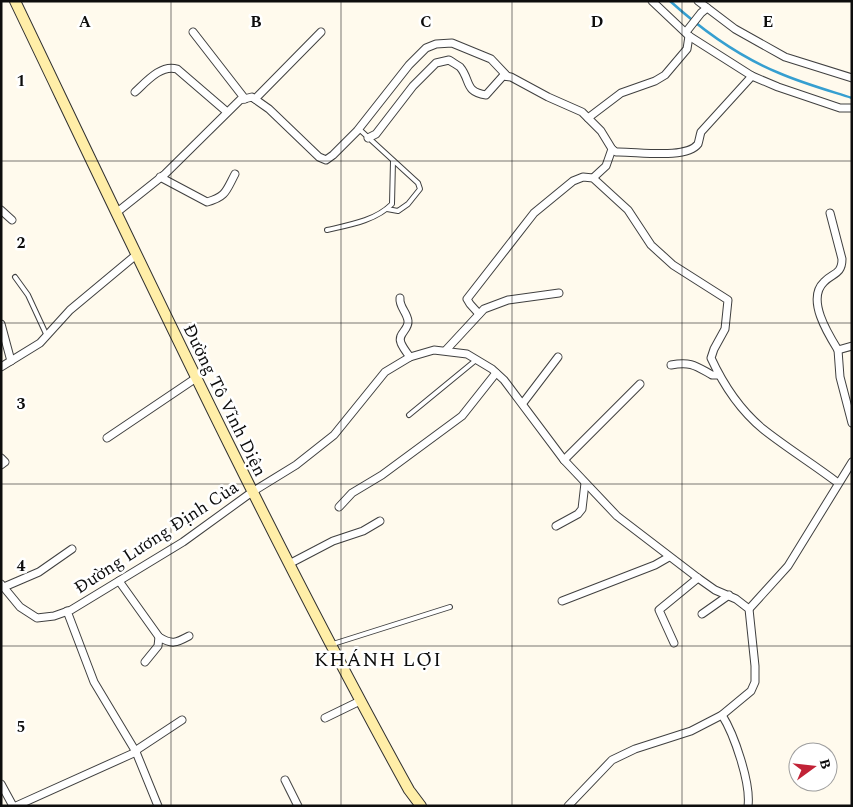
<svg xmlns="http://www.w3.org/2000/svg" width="853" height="807" font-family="Spectral,serif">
  <rect width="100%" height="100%" fill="#fffaed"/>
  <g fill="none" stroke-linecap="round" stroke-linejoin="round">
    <path stroke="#369fd0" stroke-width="2.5" d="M670,1C701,29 740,57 779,73C802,83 827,90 852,98"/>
    <g stroke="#404040" stroke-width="6">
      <g id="lane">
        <polyline points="359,129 418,183 420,189 408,204 398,211 387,209"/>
        <path d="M327,230C349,225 375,221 392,204L393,161"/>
        <polyline points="15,277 28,295 47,336"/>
        <polyline points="409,415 476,360"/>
        <polyline points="333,644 450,607"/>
      </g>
    </g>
    <g stroke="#404040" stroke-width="9">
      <g id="street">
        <polyline points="652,1 689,36 752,76 778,87 840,108 852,108"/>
        <polyline points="698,1 735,29 785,57 852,78"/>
        <polyline points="193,32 245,99"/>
        <polyline points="686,32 701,13 707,8"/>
        <path d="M135,92C146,82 161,64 177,69L227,112"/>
        <polyline points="255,99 321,32"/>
        <polyline points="588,118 621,93 655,81 665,75 687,49 689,36"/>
        <path d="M368,138L376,134L413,86L436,63L449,60C452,62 457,65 460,67C471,80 464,92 486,95L503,76L511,77L548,97L582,112L601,131L612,149L616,152C635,151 686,160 698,144C699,141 700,135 701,132L752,76"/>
        <path d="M160,177L207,202C226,197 226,191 235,174"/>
        <polyline points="593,178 606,166 612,149"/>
        <polyline points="1,210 12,220"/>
        <polyline points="116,213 165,174 240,100 252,97 269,109 319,157 326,160 333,155 357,131 409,65 426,48 436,44 452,43 491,59 507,76"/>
        <path d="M830,213L842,259C842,275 832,273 824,282C806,299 828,334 838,350L852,346"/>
        <path d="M400,298C399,307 407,312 408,321C409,330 397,334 401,343C403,348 407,353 410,357"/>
        <path d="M479,314L470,304L467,299L534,213L573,181L583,177L593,178L628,210L651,245L673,265L728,300L725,329L714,349L711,358C723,384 740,410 763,429C787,448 813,464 838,483"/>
        <polyline points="1,324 11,361"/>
        <polyline points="446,350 484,309 508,300 559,293"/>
        <polyline points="838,350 840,377 852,423"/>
        <path d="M671,365C691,361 696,366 712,375H719"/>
        <polyline points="1,367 40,343 70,310 136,255"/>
        <polyline points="523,403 558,357"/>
        <polyline points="107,438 196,378"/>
        <polyline points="1,458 5,462 1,465"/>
        <polyline points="564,460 640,384"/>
        <polyline points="339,507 352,493 382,475 462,416 496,373"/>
        <polyline points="556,526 578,514 582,509 585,483"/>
        <polyline points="289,564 333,541 363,531 380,521"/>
        <path d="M119,581L159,637C172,645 176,643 189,636"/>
        <polyline points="1,584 20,607 37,618 54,616 71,610 183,542 252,492 296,465 334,435 385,372 410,357 434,350 467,354 492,369 504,380 564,460 617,516 698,578 715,590 736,599 749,609 755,666 755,682 751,691 722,715 691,731 635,749 612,760 568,806"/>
        <polyline points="4,587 39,572 72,549"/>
        <polyline points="562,601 655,565 669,557"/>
        <polyline points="749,609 788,566 852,462"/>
        <polyline points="67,611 94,682 136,752 158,806"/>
        <polyline points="702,614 729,595"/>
        <polyline points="674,643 659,610 698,578"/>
        <polyline points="145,662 158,646 159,637"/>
        <path d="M722,715C734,734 751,783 748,806"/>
        <polyline points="325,718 360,701"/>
        <polyline points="285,780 298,806"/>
        <polyline points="1,784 13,806"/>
        <polyline points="16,806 136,752 138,749 182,720"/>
      </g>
    </g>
    <g stroke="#2f2f2f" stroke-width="12">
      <path id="secondary" d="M15,1C142,266 267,533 409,790L421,806"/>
    </g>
    <use href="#lane" stroke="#fff" stroke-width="4"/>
    <use href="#street" stroke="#fff" stroke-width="7"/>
    <use href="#secondary" stroke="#ffeea8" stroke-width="10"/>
  </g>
  <path fill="none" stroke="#0d0d0d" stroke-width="1" stroke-opacity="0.55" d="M171,1V806M341,1V806M512,1V806M682,1V806M1,161H852M1,323H852M1,484H852M1,646H852"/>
  <g text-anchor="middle" stroke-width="5" stroke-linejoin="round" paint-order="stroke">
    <g font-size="18" fill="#0d0d0d" stroke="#fff">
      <text transform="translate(225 400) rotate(64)" y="6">Đường Tô Vĩnh Diện</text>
      <text transform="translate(156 537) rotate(-33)" y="6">Đường Lương Định Của</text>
    </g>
    <g font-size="20" letter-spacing="1" fill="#0d0d0d" stroke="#fff">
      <text x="378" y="666">KHÁNH LỢI</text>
    </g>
  </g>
  <g font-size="16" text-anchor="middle" font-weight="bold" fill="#0d0d0d" stroke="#fff" stroke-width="5" stroke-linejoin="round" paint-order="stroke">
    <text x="85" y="27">A</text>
    <text x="256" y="27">B</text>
    <text x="426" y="27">C</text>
    <text x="597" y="27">D</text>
    <text x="768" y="27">E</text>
    <text x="21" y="86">1</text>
    <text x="21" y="248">2</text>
    <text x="21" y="409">3</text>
    <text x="21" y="571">4</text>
    <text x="21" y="732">5</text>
  </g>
  <rect width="853" height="807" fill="none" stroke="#0d0d0d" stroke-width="5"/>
  <g transform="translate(813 767) rotate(75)"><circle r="24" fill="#ffffff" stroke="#9e9e9e"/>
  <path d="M0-4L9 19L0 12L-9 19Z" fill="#c12236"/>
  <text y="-8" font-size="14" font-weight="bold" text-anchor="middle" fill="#0d0d0d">B</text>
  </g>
</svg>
